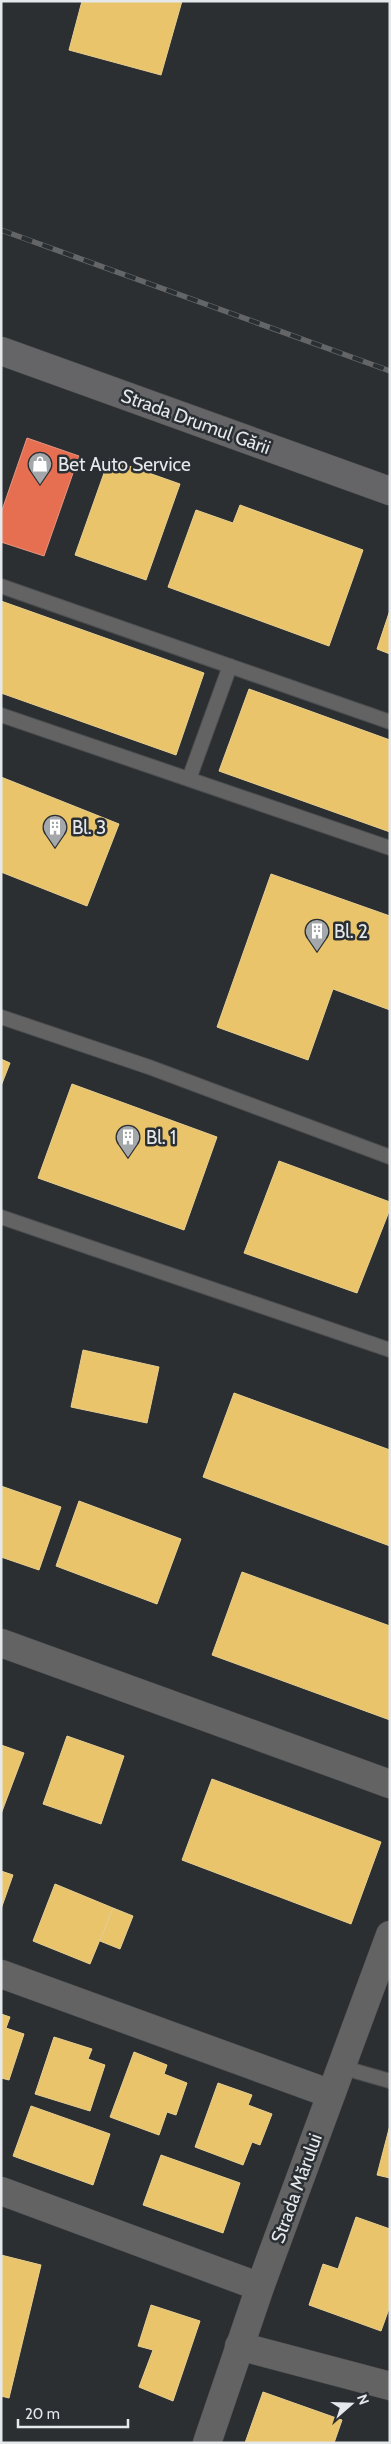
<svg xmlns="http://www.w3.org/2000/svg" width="391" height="2444" font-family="Cabin,sans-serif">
	<rect width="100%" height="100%" fill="#2c2f31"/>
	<g fill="#e9c46a" stroke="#e8cf91">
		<polygon points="82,1 182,1 161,75 69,50"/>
		<polygon points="109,459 180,484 146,580 75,555"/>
		<polygon points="240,505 363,550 329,646 168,587 196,510 233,523"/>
		<polygon points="1,601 204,673 176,755 1,693"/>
		<polygon points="390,610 390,654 377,649"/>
		<polygon points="249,689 390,740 390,832 219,771"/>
		<polygon points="1,777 119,824 87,906 1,872"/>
		<polygon points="271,874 390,916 390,1010 333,989 308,1060 217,1027"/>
		<polygon points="1,1059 10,1063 1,1086"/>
		<polygon points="72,1084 217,1137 184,1230 38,1178"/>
		<polygon points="279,1161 390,1202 390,1209 357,1293 244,1253"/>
		<polygon points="83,1350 159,1367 147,1423 71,1407"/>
		<polygon points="234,1393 390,1450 390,1546 203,1477"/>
		<polygon points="1,1486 61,1507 39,1570 1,1557"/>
		<polygon points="79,1501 181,1539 157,1604 56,1566"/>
		<polygon points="242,1572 390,1626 390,1720 212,1655"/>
		<polygon points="67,1736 124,1756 101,1824 43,1804"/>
		<polygon points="1,1745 24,1753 1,1814"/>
		<polygon points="212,1779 381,1842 351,1924 182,1860"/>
		<polygon points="1,1871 13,1875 1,1909"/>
		<polygon points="55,1884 113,1908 90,1964 33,1941"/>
		<polygon points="113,1908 133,1916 120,1949 100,1941"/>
		<polygon points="1,2014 10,2017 6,2028 24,2034 9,2080 1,2078"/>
		<polygon points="54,2037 92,2049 88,2059 105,2065 90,2111 35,2094"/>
		<polygon points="134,2052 167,2065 164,2074 187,2083 176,2115 167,2112 159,2135 110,2117"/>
		<polygon points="218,2083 252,2095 248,2105 272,2114 260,2145 252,2142 243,2165 195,2147"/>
		<polygon points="31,2106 110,2134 93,2185 13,2156"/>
		<polygon points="390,2125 390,2178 377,2175"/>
		<polygon points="161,2155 240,2183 223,2233 143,2205"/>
		<polygon points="356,2217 390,2229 390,2306 381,2331 309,2305 323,2264 338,2269"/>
		<polygon points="1,2255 41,2265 9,2398 1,2396"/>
		<polygon points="151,2305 200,2321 173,2401 139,2387 153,2350 138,2346"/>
		<polygon points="263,2392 342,2420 334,2443 245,2443"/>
	</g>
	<polygon fill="#e76f51" stroke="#e79480" points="27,438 79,456 44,556 1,542 1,513"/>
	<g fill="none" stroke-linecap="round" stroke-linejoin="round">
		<g stroke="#4b4d4e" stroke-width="16">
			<g id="lane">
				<polyline points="1,586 390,722"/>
				<polyline points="1,715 390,848"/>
				<polyline points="189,779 230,666"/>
				<polyline points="1,1017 149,1067 390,1157"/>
				<polyline points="1,1217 390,1350"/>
				<polyline points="341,2067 390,2081"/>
			</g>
		</g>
		<g stroke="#4b4d4e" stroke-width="29">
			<g id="street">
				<polyline points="1,1643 390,1784"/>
				<polyline points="1,1974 331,2094"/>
				<polyline points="1,2191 260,2287"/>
				<polyline points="239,2346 390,2386"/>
				<polyline points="207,2443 260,2287 390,1935"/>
			</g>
		</g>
		<g stroke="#4b4d4e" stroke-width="29">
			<polyline id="secondary" points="1,351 390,491"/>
		</g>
		<use href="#lane" stroke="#636364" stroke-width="14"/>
		<use href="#street" stroke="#636364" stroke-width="28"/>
		<use href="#secondary" stroke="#656567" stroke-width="28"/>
		<g stroke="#636567" stroke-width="5.5">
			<polyline id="rail" points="1,230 390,371"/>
		</g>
		<use href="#rail" stroke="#2a2f33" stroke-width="4" stroke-dasharray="11" stroke-linecap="butt"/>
	</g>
	<defs>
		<g id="shop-pin" transform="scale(1.25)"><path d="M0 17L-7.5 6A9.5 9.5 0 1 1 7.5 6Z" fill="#a5a8ab" stroke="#2a2f33"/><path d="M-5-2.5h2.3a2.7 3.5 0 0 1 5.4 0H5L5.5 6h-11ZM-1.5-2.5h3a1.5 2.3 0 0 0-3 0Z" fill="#fff"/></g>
		<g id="building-pin" transform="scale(1.25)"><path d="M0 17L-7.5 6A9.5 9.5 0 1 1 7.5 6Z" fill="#a5a8ab" stroke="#2a2f33"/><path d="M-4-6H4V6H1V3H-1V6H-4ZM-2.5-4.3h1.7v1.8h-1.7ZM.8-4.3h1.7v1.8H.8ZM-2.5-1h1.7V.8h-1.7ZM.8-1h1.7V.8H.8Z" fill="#fff"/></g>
	</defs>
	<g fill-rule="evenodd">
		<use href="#shop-pin" x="40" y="464"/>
		<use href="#building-pin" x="55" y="827"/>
		<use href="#building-pin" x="317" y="931"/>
		<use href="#building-pin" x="128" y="1137"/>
	</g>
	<g text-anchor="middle" stroke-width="5" stroke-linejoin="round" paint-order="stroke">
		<g font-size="19" fill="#e6e9ec" stroke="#2a2f33">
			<text transform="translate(196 421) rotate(20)" y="7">Strada Drumul Gării</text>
			<text transform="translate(296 2188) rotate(-70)" y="7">Strada Mărului</text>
		</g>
		<g font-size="19" fill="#e6e9ec" stroke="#2a2f33" text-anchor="start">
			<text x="58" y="471">Bet Auto Service</text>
			<text x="72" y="834">Bl. 3</text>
			<text x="334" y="938">Bl. 2</text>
			<text x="146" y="1144">Bl. 1</text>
		</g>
	</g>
	<rect width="391" height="2444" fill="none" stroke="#e6e9ec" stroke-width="5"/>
	<g transform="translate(351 2404) rotate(70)" stroke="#2a2f33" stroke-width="4" paint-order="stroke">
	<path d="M0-4L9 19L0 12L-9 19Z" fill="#e6e9ec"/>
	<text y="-8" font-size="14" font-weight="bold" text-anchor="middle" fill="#e6e9ec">N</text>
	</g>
	<path d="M18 2419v8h110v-8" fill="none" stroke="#e6e9ec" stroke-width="2.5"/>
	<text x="25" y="2419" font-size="15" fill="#e6e9ec" stroke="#2a2f33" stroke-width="4" paint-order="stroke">20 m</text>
</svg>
